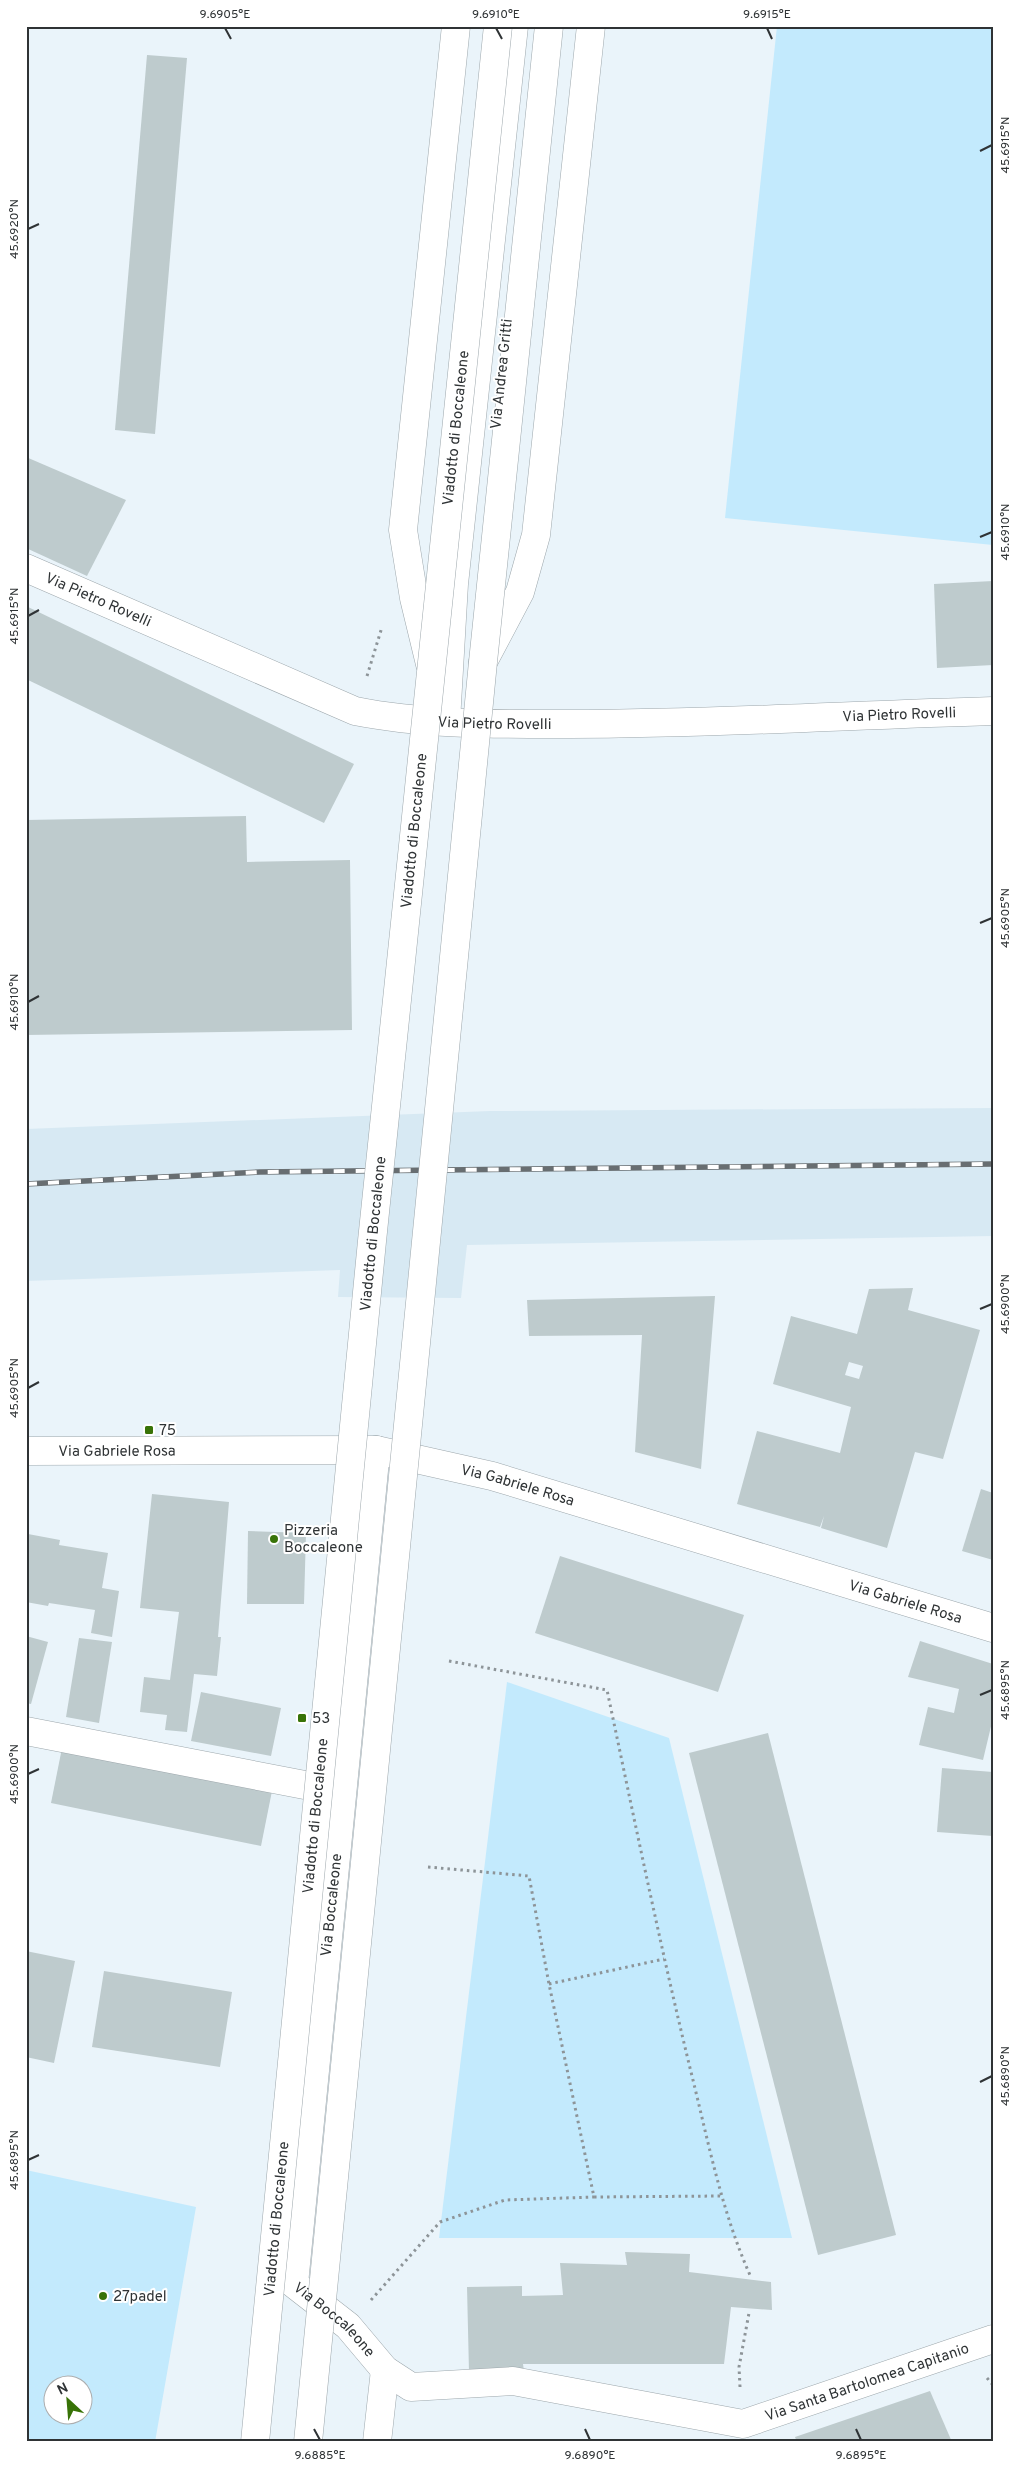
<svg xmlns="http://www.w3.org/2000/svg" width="1019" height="2468" font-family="Overpass,sans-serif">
	<rect width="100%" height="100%" fill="#eaf4fa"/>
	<polygon fill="#d7e9f3" points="993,1108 993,1236 467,1245 461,1298 338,1297 340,1270 26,1281 26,1129 490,1111"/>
	<g fill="#c3eafd" fill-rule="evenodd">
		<polygon points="777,26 993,26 993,545 725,518"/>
		<polygon points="507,1682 669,1738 792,2238 439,2238"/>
		<path d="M26,2170L196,2207L155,2442H26ZM52,2386H82V2416H52Z"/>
	</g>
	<g fill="#becbcd" fill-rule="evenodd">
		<polygon points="147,55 187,58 155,434 115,430"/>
		<polygon points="26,457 126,500 87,576 26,548"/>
		<polygon points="993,581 993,665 937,668 934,584"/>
		<polygon points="26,606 354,764 324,823 26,679"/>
		<polygon points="246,816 247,862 350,860 352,1030 26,1035 26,820"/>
		<path d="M913,1288L908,1310L980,1330L943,1459L915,1452L887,1548L821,1528L824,1516L820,1527L737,1504L757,1431L840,1453L851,1407L773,1384L791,1316L857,1334L869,1289ZM849,1362L863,1366L859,1379L845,1375Z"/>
		<polygon points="715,1296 701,1469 635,1452 642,1335 529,1336 527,1300"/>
		<polygon points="981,1489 993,1493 993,1560 962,1551"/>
		<polygon points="152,1494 229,1502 218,1637 221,1637 217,1676 194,1674 187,1732 165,1730 167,1715 140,1712 144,1677 170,1680 179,1612 140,1608"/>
		<polygon points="248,1531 306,1533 304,1604 247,1604"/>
		<polygon points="28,1534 60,1540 59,1545 108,1553 102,1588 119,1591 112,1637 91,1633 95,1610 49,1603 48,1606 26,1602"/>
		<polygon points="560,1556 744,1615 718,1692 535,1633"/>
		<polygon points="26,1636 48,1642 31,1704 26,1703"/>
		<polygon points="79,1638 112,1642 99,1723 66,1717"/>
		<polygon points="920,1641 993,1664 993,1718 983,1760 919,1745 928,1707 954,1713 959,1689 908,1677"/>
		<polygon points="201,1692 281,1708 271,1756 191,1741"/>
		<polygon points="768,1733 896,2235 818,2255 689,1753"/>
		<polygon points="63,1743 273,1786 261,1846 51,1803"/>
		<polygon points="942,1768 993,1772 993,1836 937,1832"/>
		<polygon points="26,1951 75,1961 54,2063 26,2057"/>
		<polygon points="104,1971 232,1992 220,2067 92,2047"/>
		<polygon points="625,2252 690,2254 689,2272 771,2282 772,2310 731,2307 724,2364 523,2364 524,2371 469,2372 467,2287 522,2286 522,2296 563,2295 560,2263 627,2265"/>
		<polygon points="930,2391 952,2442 797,2442 795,2437"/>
	</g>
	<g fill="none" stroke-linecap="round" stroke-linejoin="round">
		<g stroke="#9da7ac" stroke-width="29">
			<g id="minor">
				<path id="s1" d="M26,568L355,711C425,725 499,724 570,724C711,724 852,715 993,711"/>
				<polyline points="446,721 454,584 514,26"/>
				<path id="s2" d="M376,1450L294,2284L348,2326L385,2370L411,2387L513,2381L743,2424L993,2339"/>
				<path id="s3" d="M26,1451L376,1450L492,1476L993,1628"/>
				<polyline points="26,1731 341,1792"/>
				<polyline points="377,2442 385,2370"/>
			</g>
		</g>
		<g stroke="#9da7ac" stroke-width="29">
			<g id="highway">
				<polyline points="483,662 520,592 536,535 591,26"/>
				<polyline points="430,664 414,598 403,530 456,26"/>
			</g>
		</g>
		<g stroke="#8d9498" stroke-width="3" stroke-dasharray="2.5 4" stroke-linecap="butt">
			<polyline points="367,676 382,627"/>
			<path d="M449,1661L607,1690C634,1818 660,1945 691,2072C708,2140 721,2210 750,2275"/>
			<polyline points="428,1867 529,1876 549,1984 594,2197 721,2196"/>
			<polyline points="549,1984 664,1959"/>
			<polyline points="371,2300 440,2222 505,2200 594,2197"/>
			<polyline points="987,2378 993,2385"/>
			<polyline points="740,2387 739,2367 749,2313"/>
		</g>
		<use href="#minor" stroke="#fff" stroke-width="28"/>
		<use href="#highway" stroke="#fff" stroke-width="28"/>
		<g stroke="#686e71" stroke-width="5.5">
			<polyline id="rail" points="26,1184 260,1172 993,1164"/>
		</g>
		<use href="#rail" stroke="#fff" stroke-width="4" stroke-dasharray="11" stroke-linecap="butt"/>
		<g stroke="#9da7ac" stroke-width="29" stroke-linecap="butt">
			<g id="highway-bridge">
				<path id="s4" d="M255,2442C331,1636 412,831 498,26"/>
				<polyline points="308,2442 483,662 549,26"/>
			</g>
		</g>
		<use href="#highway-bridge" stroke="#fff" stroke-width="28"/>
	</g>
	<path fill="none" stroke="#2f3335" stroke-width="2" d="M225,28L231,39M496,28L502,39M767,28L772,39M980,151L992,145M28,229L39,224M980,537L992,532M28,616L39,610M980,923L992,918M28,1002L39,996M980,1309L992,1304M28,1388L39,1382M980,1695L992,1690M28,1774L39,1769M980,2082L992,2076M28,2160L39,2155M314,2429L320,2440M585,2429L590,2440M856,2429L861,2440"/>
	<g fill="#387307" stroke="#fff" stroke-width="2">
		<rect x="144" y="1425" width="10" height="10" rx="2.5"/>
		<circle cx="274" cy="1539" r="5"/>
		<rect x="297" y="1713" width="10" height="10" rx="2.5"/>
		<circle cx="103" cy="2296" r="5"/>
	</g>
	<g text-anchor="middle" stroke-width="4" stroke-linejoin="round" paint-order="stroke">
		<g font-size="15" fill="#2f3335" stroke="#fff">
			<text transform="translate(501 374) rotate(-84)" y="5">Via Andrea Gritti</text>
			<text dy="5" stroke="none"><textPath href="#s4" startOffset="2024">Viadotto di Boccaleone</textPath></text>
			<text dy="5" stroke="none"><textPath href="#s1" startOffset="79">Via Pietro Rovelli</textPath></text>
			<text dy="5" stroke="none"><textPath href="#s1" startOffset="904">Via Pietro Rovelli</textPath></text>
			<text dy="5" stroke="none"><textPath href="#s1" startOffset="499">Via Pietro Rovelli</textPath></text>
			<text dy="5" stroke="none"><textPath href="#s4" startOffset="1619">Viadotto di Boccaleone</textPath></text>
			<text dy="5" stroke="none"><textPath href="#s4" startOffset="1214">Viadotto di Boccaleone</textPath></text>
			<text dy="5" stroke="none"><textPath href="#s3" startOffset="91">Via Gabriele Rosa</textPath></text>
			<text dy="5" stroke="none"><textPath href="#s3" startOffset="496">Via Gabriele Rosa</textPath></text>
			<text dy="5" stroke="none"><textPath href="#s3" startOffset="901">Via Gabriele Rosa</textPath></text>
			<text dy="5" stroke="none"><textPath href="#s4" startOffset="629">Viadotto di Boccaleone</textPath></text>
			<text transform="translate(331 1905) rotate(-84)" y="5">Via Boccaleone</text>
			<text dy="5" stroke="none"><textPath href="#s4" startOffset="224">Viadotto di Boccaleone</textPath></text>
			<text dy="5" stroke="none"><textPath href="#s2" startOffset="892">Via Boccaleone</textPath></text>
			<text dy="5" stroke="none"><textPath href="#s2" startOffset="1462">Via Santa Bartolomea Capitanio</textPath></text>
		</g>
		<g font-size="15" fill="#2f3335" stroke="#fff" text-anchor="start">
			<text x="159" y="1435">75</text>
			<text x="284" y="1535">Pizzeria<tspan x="284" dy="17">Boccaleone</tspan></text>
			<text x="312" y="1723">53</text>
			<text x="113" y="2301">27padel</text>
		</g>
	</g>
	<rect width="1019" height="2468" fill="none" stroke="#ffffff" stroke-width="55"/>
	<g transform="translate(68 2400) rotate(334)"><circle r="24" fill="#ffffff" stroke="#acadae"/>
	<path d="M0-4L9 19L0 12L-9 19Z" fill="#387307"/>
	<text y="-8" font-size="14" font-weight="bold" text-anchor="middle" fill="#2f3335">N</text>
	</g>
	<rect x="28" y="28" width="964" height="2412" fill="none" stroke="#2f3335" stroke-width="2"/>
	<g font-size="12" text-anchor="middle" fill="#2f3335">
		<text x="225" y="18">9.6905°E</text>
		<text x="496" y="18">9.6910°E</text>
		<text x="767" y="18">9.6915°E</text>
		<text transform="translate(1005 145) rotate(-90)" y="4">45.6915°N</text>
		<text transform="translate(14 229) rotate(-90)" y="4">45.6920°N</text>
		<text transform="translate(1005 532) rotate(-90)" y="4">45.6910°N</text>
		<text transform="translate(14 616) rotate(-90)" y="4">45.6915°N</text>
		<text transform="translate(1005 918) rotate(-90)" y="4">45.6905°N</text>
		<text transform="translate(14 1002) rotate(-90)" y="4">45.6910°N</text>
		<text transform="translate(1005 1304) rotate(-90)" y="4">45.6900°N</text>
		<text transform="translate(14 1388) rotate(-90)" y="4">45.6905°N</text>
		<text transform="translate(1005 1690) rotate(-90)" y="4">45.6895°N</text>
		<text transform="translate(14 1774) rotate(-90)" y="4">45.6900°N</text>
		<text transform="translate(1005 2076) rotate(-90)" y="4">45.6890°N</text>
		<text transform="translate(14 2160) rotate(-90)" y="4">45.6895°N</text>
		<text x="320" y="2459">9.6885°E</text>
		<text x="590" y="2459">9.6890°E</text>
		<text x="861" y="2459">9.6895°E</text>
	</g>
</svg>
